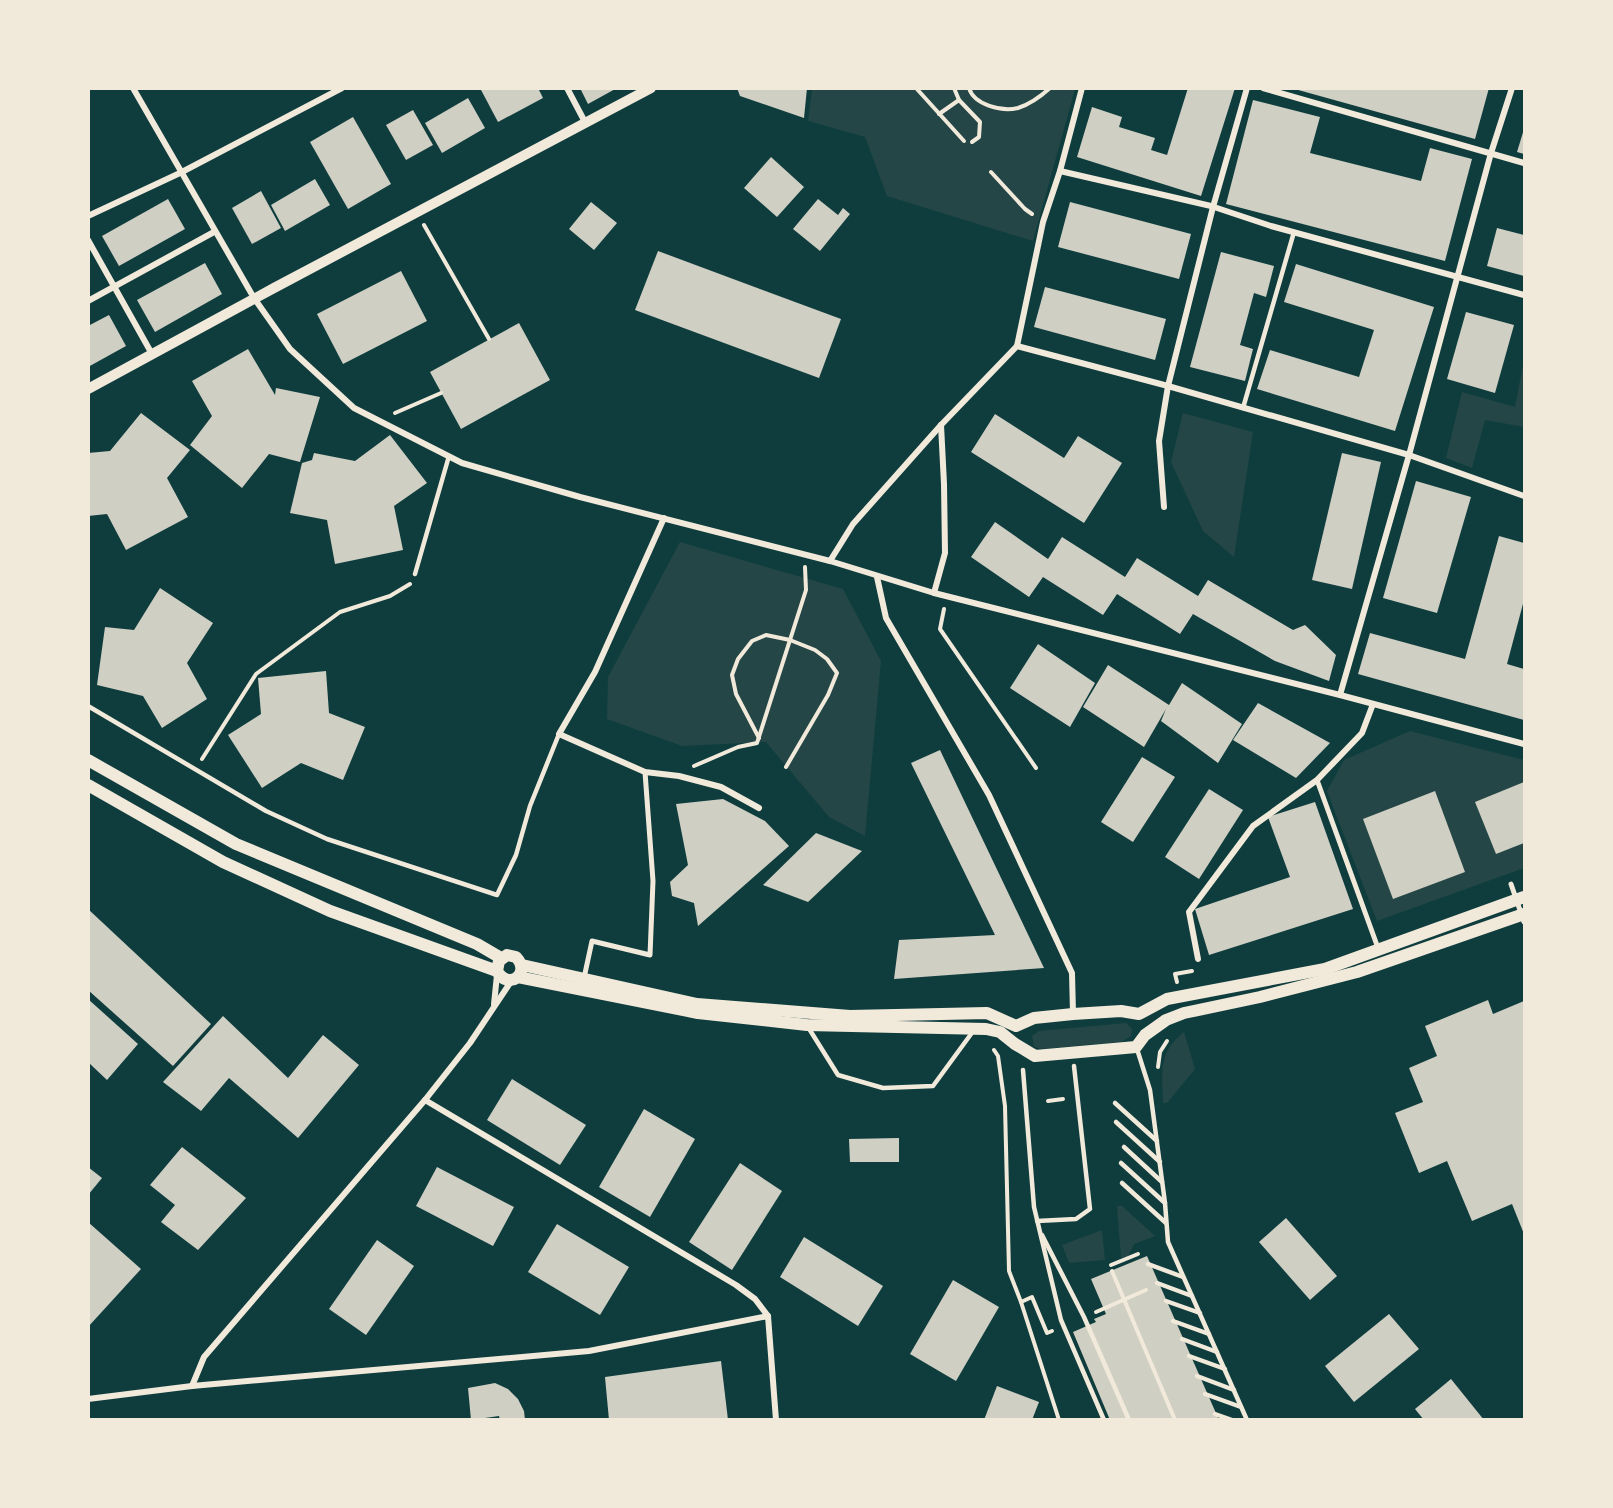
<svg xmlns="http://www.w3.org/2000/svg" width="1613" height="1508" font-family="Spectral,serif">
	<rect width="100%" height="100%" fill="#0f3d3e"/>
	<g fill="#244646">
		<polygon points="812,89 1075,89 1033,241 887,196 865,137 808,121"/>
		<polygon points="1524,360 1524,427 1485,420 1472,468 1446,458 1462,392 1515,407"/>
		<polygon points="1183,413 1253,432 1234,557 1203,531 1171,462"/>
		<polygon points="680,542 843,589 881,661 865,836 829,817 766,742 682,746 607,719 608,677"/>
		<polygon points="1410,731 1524,760 1524,868 1377,921 1327,791 1344,760"/>
		<polygon points="1126,1023 1132,1029 1131,1036 1121,1042 1040,1049 1034,1046 1032,1036 1039,1031"/>
		<path d="M1184,1032L1195,1069L1167,1103H1163C1162,1073 1158,1052 1184,1032Z"/>
		<polygon points="1117,1206 1122,1206 1155,1236 1134,1244 1128,1257 1121,1258"/>
		<polygon points="1102,1230 1105,1260 1069,1263 1062,1245"/>
	</g>
	<g fill="#cfcfc3">
		<polygon points="480,88 538,88 543,98 498,122"/>
		<polygon points="580,88 617,88 588,104"/>
		<polygon points="737,88 807,88 804,118 740,96"/>
		<polygon points="1188,88 1235,88 1201,196 1077,157 1092,107 1122,117 1119,127 1155,138 1151,150 1167,155"/>
		<polygon points="1291,88 1489,88 1475,139"/>
		<polygon points="468,98 485,128 442,153 425,123"/>
		<polygon points="1253,100 1320,117 1310,153 1421,181 1430,148 1472,159 1445,261 1226,204"/>
		<polygon points="413,110 433,145 406,160 386,125"/>
		<polygon points="353,117 391,184 348,209 310,142"/>
		<polygon points="1524,129 1524,154 1517,152"/>
		<polygon points="771,157 804,187 777,217 744,188"/>
		<polygon points="315,179 330,205 285,231 271,205"/>
		<polygon points="261,191 281,228 252,244 232,208"/>
		<polygon points="168,199 185,229 119,266 102,236"/>
		<polygon points="818,199 838,215 843,208 850,214 820,251 793,229"/>
		<polygon points="591,202 617,223 594,250 569,229"/>
		<polygon points="1070,202 1191,234 1179,279 1058,247"/>
		<polygon points="1497,228 1524,235 1524,276 1487,266"/>
		<polygon points="658,251 841,319 819,378 635,310"/>
		<polygon points="1221,252 1274,266 1266,297 1254,293 1240,345 1253,349 1245,381 1190,367"/>
		<polygon points="205,263 222,294 155,332 137,300"/>
		<polygon points="1296,264 1434,307 1395,431 1257,389 1270,350 1359,377 1374,330 1284,302"/>
		<polygon points="401,271 427,321 343,364 317,314"/>
		<polygon points="1045,287 1166,319 1155,360 1034,327"/>
		<polygon points="1466,312 1514,325 1495,393 1447,379"/>
		<polygon points="109,315 126,346 88,367 88,326"/>
		<polygon points="519,323 550,380 461,429 430,372"/>
		<polygon points="248,349 275,395 276,388 320,397 300,462 269,454 242,488 190,445 212,416 192,381"/>
		<polygon points="141,413 190,450 167,478 188,517 126,550 107,514 88,516 88,453 110,451"/>
		<polygon points="995,414 1064,458 1078,436 1122,463 1084,523 971,452"/>
		<polygon points="390,435 427,483 394,506 403,550 335,564 327,520 290,513 302,463 312,460 314,453 355,461"/>
		<polygon points="1342,453 1381,462 1352,589 1312,580"/>
		<polygon points="1416,481 1471,497 1437,613 1383,598"/>
		<polygon points="995,522 1048,559 1062,537 1125,577 1137,558 1198,596 1208,580 1293,630 1305,625 1336,655 1329,681 1275,661 1193,614 1180,634 1117,594 1103,615 1043,577 1029,597 971,557"/>
		<polygon points="1499,536 1524,543 1524,600 1507,664 1524,669 1524,720 1358,674 1370,633 1465,659"/>
		<polygon points="160,588 213,623 187,663 207,699 162,728 143,696 97,685 105,627 134,630"/>
		<polygon points="1038,644 1095,683 1070,727 1010,688"/>
		<polygon points="1108,665 1169,705 1182,683 1242,724 1218,763 1161,721 1166,709 1144,747 1083,707"/>
		<polygon points="326,671 329,713 365,727 343,780 301,763 262,788 228,735 261,714 258,678"/>
		<polygon points="1258,703 1330,743 1296,778 1233,740"/>
		<polygon points="940,750 1044,968 894,979 899,940 995,935 911,763"/>
		<polygon points="1142,757 1175,777 1133,842 1101,822"/>
		<polygon points="1524,782 1524,843 1496,854 1475,802"/>
		<polygon points="1209,789 1243,810 1199,879 1165,857"/>
		<polygon points="1435,791 1465,872 1393,899 1363,819"/>
		<polygon points="723,799 765,821 789,846 698,926 694,903 672,896 670,882 688,865 676,804"/>
		<polygon points="1315,802 1353,909 1209,955 1195,909 1290,877 1268,817"/>
		<polygon points="816,833 862,851 808,902 763,885"/>
		<polygon points="88,909 211,1024 173,1066 88,990"/>
		<polygon points="88,999 138,1044 107,1080 88,1062"/>
		<polygon points="1488,1000 1493,1014 1524,1001 1524,1234 1512,1204 1472,1221 1447,1161 1419,1173 1395,1113 1423,1102 1409,1068 1437,1056 1425,1026"/>
		<polygon points="223,1016 288,1078 323,1035 359,1065 298,1138 229,1078 201,1111 163,1082"/>
		<polygon points="512,1079 586,1125 560,1165 487,1120"/>
		<polygon points="644,1109 695,1139 650,1217 599,1187"/>
		<polygon points="899,1138 899,1162 850,1162 849,1139"/>
		<polygon points="182,1147 246,1198 198,1250 161,1222 175,1205 150,1185"/>
		<polygon points="740,1163 782,1191 732,1270 689,1242"/>
		<polygon points="88,1167 102,1178 88,1195"/>
		<polygon points="437,1167 514,1207 493,1246 416,1206"/>
		<polygon points="1286,1218 1337,1276 1310,1300 1259,1242"/>
		<polygon points="88,1222 141,1269 88,1327"/>
		<polygon points="557,1224 629,1267 600,1315 528,1272"/>
		<polygon points="804,1237 883,1286 858,1326 780,1277"/>
		<polygon points="377,1240 414,1266 366,1335 329,1309"/>
		<polygon points="1147,1256 1219,1420 1110,1420 1073,1332 1096,1322 1094,1319 1106,1314 1091,1279"/>
		<polygon points="953,1280 999,1307 956,1381 910,1354"/>
		<polygon points="1389,1314 1419,1349 1354,1402 1325,1366"/>
		<polygon points="721,1361 728,1420 609,1420 605,1377"/>
		<polygon points="1451,1379 1484,1420 1424,1420 1415,1409"/>
		<polygon points="495,1383 508,1389 518,1399 524,1411 525,1420 500,1420 499,1416 471,1420 468,1388"/>
		<polygon points="997,1386 1039,1402 1032,1420 984,1420"/>
	</g>
	<g fill="none" stroke-linecap="round" stroke-linejoin="round">
		<g stroke="#f1e9da" stroke-width="4">
			<polyline points="916,88 964,141"/>
			<polyline points="954,88 959,100 980,122 979,137 972,142"/>
			<path d="M969,88C974,105 1002,112 1018,108C1031,104 1040,97 1050,88"/>
			<polyline points="939,114 959,100"/>
			<polyline points="991,172 1025,209 1032,214"/>
			<polyline points="424,225 489,339"/>
			<polyline points="395,413 441,393"/>
			<polyline points="944,609 940,629 1036,768"/>
			<polyline points="759,738 736,694 732,675 738,659 752,641 766,635 790,640 815,650 827,659 837,673 828,695 786,767"/>
			<polyline points="202,759 256,674 340,612 390,596 410,584"/>
			<polyline points="694,766 738,747 757,743 806,590 805,567"/>
			<polyline points="1177,982 1175,974 1192,971"/>
			<polyline points="994,1050 998,1056 1005,1106 1009,1271 1021,1302 1059,1420"/>
			<polyline points="1158,1067 1160,1052 1167,1041"/>
			<polyline points="1048,1101 1063,1099"/>
			<polyline points="1111,1265 1138,1254"/>
			<polyline points="1112,1271 1175,1420"/>
			<polyline points="1021,1302 1032,1297 1047,1333 1052,1331"/>
			<polyline points="1096,1312 1146,1290"/>
		</g>
		<g stroke="#f1e9da" stroke-width="4.5">
			<polyline points="1243,408 1294,232"/>
			<polyline points="415,574 449,456"/>
			<polyline points="88,706 266,811 327,839 497,895 516,855 530,806 559,734"/>
			<polyline points="808,1027 838,1075 883,1088 933,1086 974,1030"/>
			<polyline points="1137,1049 1150,1090 1165,1203 1168,1242 1247,1420"/>
			<polyline points="1023,1070 1034,1207 1061,1320 1104,1420"/>
			<polyline points="1115,1103 1157,1141"/>
			<polyline points="1116,1122 1160,1162"/>
			<polyline points="1124,1147 1162,1182"/>
			<polyline points="1121,1163 1165,1203"/>
			<polyline points="1122,1183 1166,1223"/>
			<polyline points="1037,1221 1076,1219 1090,1209 1074,1066"/>
			<polyline points="1042,1235 1084,1317 1129,1420"/>
			<polyline points="1148,1264 1183,1277"/>
			<polyline points="1157,1283 1192,1296"/>
			<polyline points="1166,1301 1200,1313"/>
			<polyline points="1173,1321 1209,1334"/>
			<polyline points="1182,1339 1217,1352"/>
			<polyline points="1189,1356 1225,1369"/>
			<polyline points="1197,1376 1234,1390"/>
			<polyline points="1205,1394 1241,1407"/>
			<polyline points="1215,1414 1232,1420"/>
		</g>
		<g stroke="#f1e9da" stroke-width="5">
			<polyline points="1317,780 1378,948"/>
			<polyline points="1511,884 1524,922"/>
			<polyline points="584,978 592,941 650,955 653,881 645,772"/>
		</g>
		<g stroke="#f1e9da" stroke-width="6">
			<polyline points="133,88 254,298 290,349 354,408 462,463 580,497 830,561 934,593 1340,695 1524,744"/>
			<polyline points="567,88 586,124"/>
			<polyline points="1263,88 1524,163"/>
			<polyline points="1060,171 1211,206 1271,226 1524,295"/>
			<polyline points="88,216 180,173 342,88"/>
			<polyline points="88,240 152,354"/>
			<polyline points="88,301 214,232"/>
			<polyline points="1017,346 1168,386 1409,455 1524,496"/>
			<polyline points="1017,346 1043,222 1060,171 1082,88"/>
			<polyline points="1164,507 1159,441 1168,386 1213,207 1247,88"/>
			<polyline points="664,518 595,672 559,734 645,772 679,776 721,787 759,808"/>
			<polyline points="830,561 853,524 941,425 1017,346"/>
			<polyline points="877,577 886,618 989,795 1072,973 1073,1013"/>
			<polyline points="934,593 945,553 944,484 941,425"/>
			<polyline points="1340,695 1409,455 1491,153 1512,88"/>
			<polyline points="1198,959 1189,912 1253,826 1317,780 1362,733 1373,704"/>
			<polyline points="494,1004 497,975"/>
			<polyline points="425,1100 736,1285 755,1299 768,1316"/>
			<polyline points="192,1386 204,1357 425,1100 470,1043 512,980"/>
			<polyline points="88,1399 192,1386 589,1351 768,1316 776,1420"/>
		</g>
		<polyline stroke="#f1e9da" stroke-width="10" points="88,389 274,288 651,88"/>
		<g stroke="#f1e9da" stroke-width="12">
			<polyline points="88,760 236,844 477,944 501,958"/>
			<path d="M88,785L223,862L330,911L497,971C508,991 532,974 516,957L507,955L499,961L497,971"/>
			<polyline points="522,965 697,1004 850,1016 987,1013 1016,1026 1034,1018 1073,1014 1121,1011 1139,1014 1167,999 1325,969 1524,897"/>
			<polyline points="518,977 698,1013 807,1025 986,1029 1000,1032 1015,1044 1035,1056 1136,1047 1145,1035 1166,1020 1184,1013 1260,997 1357,972 1524,914"/>
		</g>
	</g>
	<rect width="1613" height="1508" fill="none" stroke="#f1e9da" stroke-width="180"/>
</svg>
